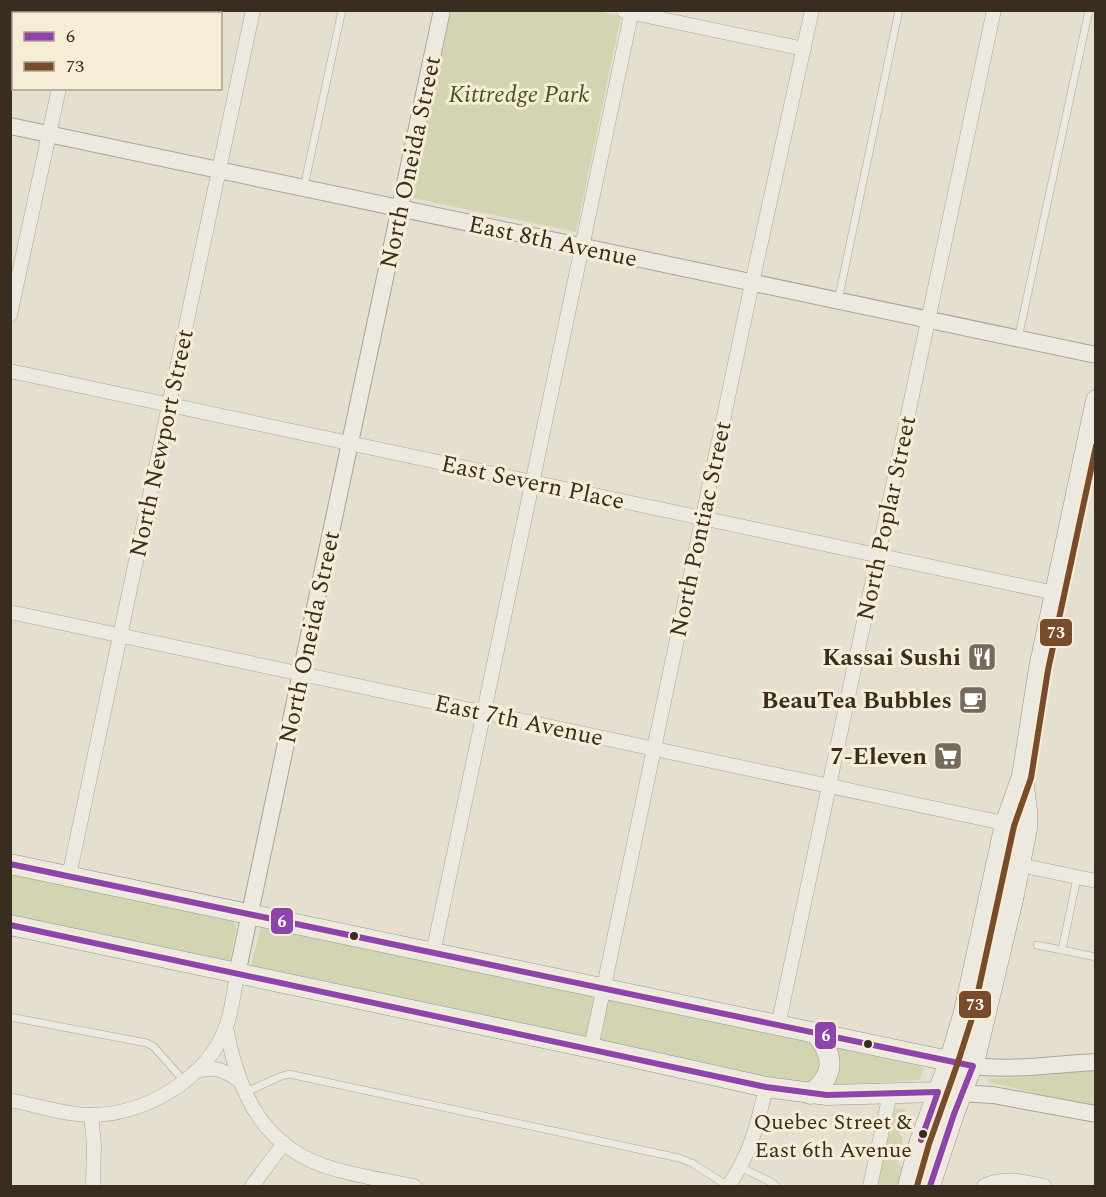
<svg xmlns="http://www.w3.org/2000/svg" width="1106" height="1197" font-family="Spectral,serif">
	<rect width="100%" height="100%" fill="#e4dfcf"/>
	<g fill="#d2d4b2">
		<polygon points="592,10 621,16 576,232 413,198 451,11"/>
		<polygon points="11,873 233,920 236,929 230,959 227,963 11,919"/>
		<polygon points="261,926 573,990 805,1041 816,1045 824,1060 810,1087 252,969 251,966"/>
		<polygon points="834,1047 916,1065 924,1068 919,1080 830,1085"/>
		<polygon points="1095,1068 1095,1107 988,1082 989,1079 1058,1074"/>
		<polygon points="904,1108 906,1110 899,1135 902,1136 902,1146 898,1165 902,1166 898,1186 876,1186 893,1109"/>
	</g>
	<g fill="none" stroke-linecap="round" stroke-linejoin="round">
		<g stroke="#aaa497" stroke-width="8">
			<g id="service">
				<polyline points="304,187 342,10"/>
				<polyline points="838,301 899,10"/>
				<polyline points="1018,339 1089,10"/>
				<polyline points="1037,945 1096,957"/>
				<polyline points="1062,950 1077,878"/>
				<polyline points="10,1017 147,1043 154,1047 184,1081"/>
				<polyline points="244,1093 279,1077 289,1074 679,1158 692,1163 728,1186"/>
				<polyline points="740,1167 771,1182 776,1186"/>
			</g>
		</g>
		<g stroke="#aaa497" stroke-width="15">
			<g id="minor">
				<polyline points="624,11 804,49"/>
				<polyline points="75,14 75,10"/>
				<polyline points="10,315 59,88"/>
				<polyline points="10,371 1055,593"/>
				<polyline points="1080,477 1096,480"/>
				<polyline points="10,612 1027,828"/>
				<polyline points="1020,865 1096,881"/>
				<polyline points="69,876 253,10"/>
				<polyline points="433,953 632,10"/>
				<polyline points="778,1026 994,10"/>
				<path d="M226,1027C239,1096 264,1151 338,1170C363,1177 389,1181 414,1186"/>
				<polyline points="591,1048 752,283 812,10"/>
				<path d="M195,1072C212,1065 225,1070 240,1081"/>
				<path d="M10,1100C36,1105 65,1115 91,1115C144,1115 207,1079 226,1027C232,1011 234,991 237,974"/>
				<polyline points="91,1115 94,1145 93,1186"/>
				<polyline points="252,1186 284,1143"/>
				<path d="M728,1186C750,1156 758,1123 766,1087"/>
				<polyline points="870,1186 890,1094"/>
				<path d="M984,1186C1004,1176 1023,1182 1044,1186"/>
			</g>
		</g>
		<g stroke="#aaa497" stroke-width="18">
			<g id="tertiary">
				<polyline points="10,126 1096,355"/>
				<polyline points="237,974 442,10"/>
				<path d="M973,1066C1014,1071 1054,1064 1096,1062"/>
				<polyline points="938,1092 993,1095 1096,1114"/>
			</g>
		</g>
		<g stroke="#999388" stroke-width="21">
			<g id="secondary">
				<polyline points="10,864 973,1066"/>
				<polyline points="10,925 591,1048 766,1087 827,1095 938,1092"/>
				<path d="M810,1094C835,1076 835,1056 816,1034"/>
				<polyline points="908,1186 920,1141 949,1062 964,1012 1005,824 1022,776 1039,668 1096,400"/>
				<polyline points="930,1186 954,1114 976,1055 1014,895 1027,828 1027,811 1023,779"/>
			</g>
		</g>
		<use href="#service" stroke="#ece9e0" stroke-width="7"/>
		<use href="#minor" stroke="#ece9e0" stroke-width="14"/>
		<use href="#tertiary" stroke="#ece9e0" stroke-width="16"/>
		<use href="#secondary" stroke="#ece9e0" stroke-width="20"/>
		<g stroke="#f5edd5" stroke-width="10">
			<g id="bus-1">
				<polyline points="10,864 973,1066 954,1114 930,1186"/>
				<polyline points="10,925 766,1087 827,1095 938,1092 921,1140"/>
			</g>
		</g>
		<g stroke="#f5edd5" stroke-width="10">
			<polyline id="bus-2" points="917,1186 929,1144 957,1065 973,1015 1014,826 1031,778 1048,670 1096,446"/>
		</g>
		<use href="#bus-1" stroke="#8e44ad" stroke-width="6"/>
		<use href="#bus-2" stroke="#7a4b2a" stroke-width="6"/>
	</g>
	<defs>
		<g id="restaurant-square" transform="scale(1.5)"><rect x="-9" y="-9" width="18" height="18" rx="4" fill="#756b5d" stroke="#f5edd5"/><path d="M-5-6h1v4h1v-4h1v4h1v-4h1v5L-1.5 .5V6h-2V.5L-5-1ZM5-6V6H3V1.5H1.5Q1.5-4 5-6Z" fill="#fff"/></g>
		<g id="cafe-square" transform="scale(1.5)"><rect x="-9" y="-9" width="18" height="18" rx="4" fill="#756b5d" stroke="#f5edd5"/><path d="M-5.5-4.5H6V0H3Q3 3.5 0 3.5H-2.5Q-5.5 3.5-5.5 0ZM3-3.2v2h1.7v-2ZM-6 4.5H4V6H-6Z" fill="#fff"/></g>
		<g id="supermarket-square" transform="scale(1.5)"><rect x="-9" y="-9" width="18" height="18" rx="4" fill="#756b5d" stroke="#f5edd5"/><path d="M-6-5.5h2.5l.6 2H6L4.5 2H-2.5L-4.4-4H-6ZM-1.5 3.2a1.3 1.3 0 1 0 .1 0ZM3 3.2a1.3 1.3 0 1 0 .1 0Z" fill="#fff"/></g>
	</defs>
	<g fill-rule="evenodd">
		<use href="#restaurant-square" x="982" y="657"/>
		<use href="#cafe-square" x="973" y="700"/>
		<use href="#supermarket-square" x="948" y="756"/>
	</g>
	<g fill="#392d1f" stroke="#f5edd5" stroke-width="2">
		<circle cx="354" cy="936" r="5"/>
		<circle cx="868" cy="1044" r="5"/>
		<circle cx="923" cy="1134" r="5"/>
	</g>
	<g text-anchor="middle" stroke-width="6" stroke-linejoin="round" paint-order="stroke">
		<g font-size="22" fill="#392d1f" stroke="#f5edd5" text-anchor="end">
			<text x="912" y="1129">Quebec Street &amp;<tspan x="912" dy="28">East 6th Avenue</tspan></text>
		</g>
		<g font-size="24" font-style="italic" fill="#465427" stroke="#f5edd5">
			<text x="519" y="102">Kittredge Park</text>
		</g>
		<g font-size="24" fill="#392d1f" stroke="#f5edd5">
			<text transform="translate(410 162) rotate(-78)" y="8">North Oneida Street</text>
			<text transform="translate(553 241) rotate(12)" y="8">East 8th Avenue</text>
			<text transform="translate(161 443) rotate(-78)" y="8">North Newport Street</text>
			<text transform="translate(533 482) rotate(12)" y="8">East Severn Place</text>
			<text transform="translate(886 518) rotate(-78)" y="8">North Poplar Street</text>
			<text transform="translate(700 529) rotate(-78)" y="8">North Pontiac Street</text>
			<text transform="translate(309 637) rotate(-78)" y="8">North Oneida Street</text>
			<text transform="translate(519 720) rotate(12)" y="8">East 7th Avenue</text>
		</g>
		<g font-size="24" font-weight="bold" fill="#392d1f" stroke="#f5edd5" text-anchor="end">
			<text x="961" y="665">Kassai Sushi</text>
			<text x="952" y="708">BeauTea Bubbles</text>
			<text x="927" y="764">7-Eleven</text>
		</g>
	</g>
	<g stroke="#f5edd5" stroke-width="2">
		<rect x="1039" y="618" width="34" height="29" rx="6" fill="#7a4b2a"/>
		<rect x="270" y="907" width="24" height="28" rx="6" fill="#8e44ad"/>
		<rect x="958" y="990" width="34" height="29" rx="6" fill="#7a4b2a"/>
		<rect x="814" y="1021" width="23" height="29" rx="6" fill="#8e44ad"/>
	</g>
	<g font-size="16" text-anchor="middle" font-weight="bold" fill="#fff">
		<text x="1056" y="638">73</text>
		<text x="282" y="927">6</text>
		<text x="975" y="1010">73</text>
		<text x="826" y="1041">6</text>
	</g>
	<rect width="1106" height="1197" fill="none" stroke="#392d1f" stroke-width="24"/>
	<rect x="12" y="12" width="210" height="78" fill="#f5edd5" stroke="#aaa08c" stroke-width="1.5"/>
	<rect x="24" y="32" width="30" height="9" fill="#8e44ad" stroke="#aaa08c" stroke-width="1.5"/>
	<text x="66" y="42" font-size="18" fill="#392d1f">6</text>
	<rect x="24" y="62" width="30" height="9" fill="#7a4b2a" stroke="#aaa08c" stroke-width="1.5"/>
	<text x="66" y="72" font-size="18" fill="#392d1f">73</text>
</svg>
